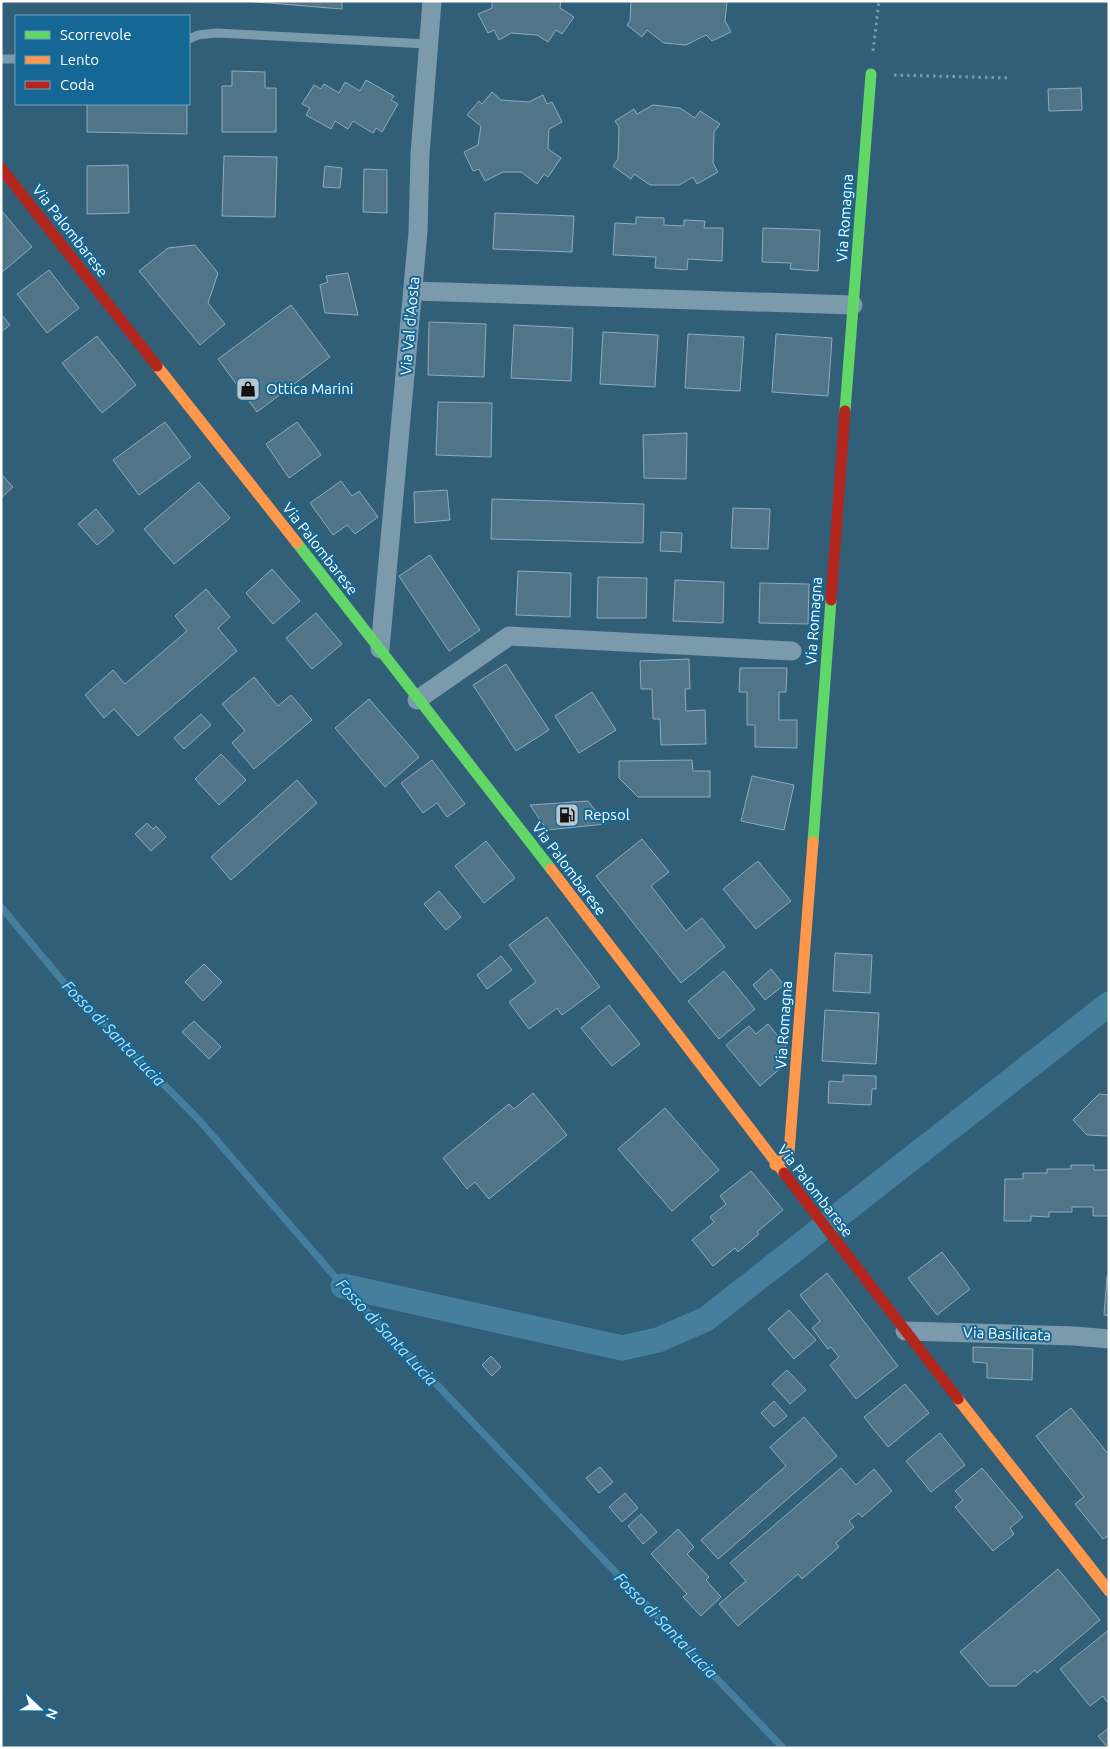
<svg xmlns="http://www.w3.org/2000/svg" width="1110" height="1749" font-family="Ubuntu,sans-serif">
	<rect width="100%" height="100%" fill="#325f78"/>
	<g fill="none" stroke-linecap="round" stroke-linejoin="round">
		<polyline stroke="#467f9e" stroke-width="7" points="1,907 71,991 199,1120 343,1286 783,1748"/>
		<polyline stroke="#467f9e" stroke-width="25" points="343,1286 622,1348 658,1340 706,1319 1109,1004"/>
	</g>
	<g fill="#517588" stroke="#90aab8">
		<polygon points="245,1 342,1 342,9"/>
		<polygon points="492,1 561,1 560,8 574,17 562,34 556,30 548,42 537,35 511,33 499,40 494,30 488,33 478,14 492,8"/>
		<polygon points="631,1 727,1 725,21 731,32 712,41 706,35 686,45 664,43 647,30 642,37 627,25 630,21"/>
		<polygon points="232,71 265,72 265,88 276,88 276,132 222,132 222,86 232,86"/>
		<polygon points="366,80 394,96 391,100 398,104 382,132 376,128 373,133 353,121 348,129 335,121 331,129 306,115 310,108 302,104 314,85 321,89 324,84 339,93 345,82 360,91"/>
		<polygon points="1081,88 1082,110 1049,111 1048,89"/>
		<polygon points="492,92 501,100 529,102 543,95 547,104 552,102 562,122 549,129 548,149 561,158 548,177 544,174 537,184 521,172 503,172 485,181 479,169 473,171 464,152 478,145 481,126 467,115 479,101 482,104"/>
		<polygon points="87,104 187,104 187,134 87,132"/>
		<polygon points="653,105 680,108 695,118 700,111 720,124 714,132 713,163 718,172 697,184 693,177 679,185 650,185 634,174 631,179 613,166 618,159 619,127 615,121 634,109 637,114"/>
		<polygon points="224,156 277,157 275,217 222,216"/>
		<polygon points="128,165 129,213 87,214 87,166"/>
		<polygon points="325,166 342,168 340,188 323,187"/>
		<polygon points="364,169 387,170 387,213 363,212"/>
		<polygon points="1,210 32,247 1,273"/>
		<polygon points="495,213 574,216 572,252 493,249"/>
		<polygon points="636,217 664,218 664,225 684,226 684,220 705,221 704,228 723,228 722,261 688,259 687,270 655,268 656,257 613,255 615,223 636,224"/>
		<polygon points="763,228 820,230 818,271 790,269 791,263 762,262"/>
		<polygon points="195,245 218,273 208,303 225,324 200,345 139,271 168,248"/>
		<polygon points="49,270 79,308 47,333 17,294"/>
		<polygon points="348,273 358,315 325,313 320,285 328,282 326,276"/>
		<polygon points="291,305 330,357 257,412 218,359"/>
		<polygon points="1,314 10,325 1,332"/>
		<polygon points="429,322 486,324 484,377 428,375"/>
		<polygon points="514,325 573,328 571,381 511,378"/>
		<polygon points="603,332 658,335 655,387 600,384"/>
		<polygon points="688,334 744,337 740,391 685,388"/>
		<polygon points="776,334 832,338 828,396 772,392"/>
		<polygon points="97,336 136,385 102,413 62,363"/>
		<polygon points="438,402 492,403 491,457 436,455"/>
		<polygon points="165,422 191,457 139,495 113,460"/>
		<polygon points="297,422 321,455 289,478 266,444"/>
		<polygon points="687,433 686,479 644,478 643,435"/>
		<polygon points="1,474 13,487 1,498"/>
		<polygon points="341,481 352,496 359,491 378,517 355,534 347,525 333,535 310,503"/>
		<polygon points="199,482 230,518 174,564 144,529"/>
		<polygon points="447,490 450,520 415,523 414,492"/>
		<polygon points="492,499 644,504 643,543 491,539"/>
		<polygon points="733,508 770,509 768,549 731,548"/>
		<polygon points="96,509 114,531 97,545 78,524"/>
		<polygon points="661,532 682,533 681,552 660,551"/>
		<polygon points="430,555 480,630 449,651 399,576"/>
		<polygon points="272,569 300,601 273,624 246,593"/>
		<polygon points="518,571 571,573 570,617 516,615"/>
		<polygon points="598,577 647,578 646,618 597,618"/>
		<polygon points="675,580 724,582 723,623 673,621"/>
		<polygon points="760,583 809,584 808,624 759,623"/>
		<polygon points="206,589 230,617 218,628 237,651 138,736 114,709 104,718 85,695 113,670 125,684 187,631 175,616"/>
		<polygon points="316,613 342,644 312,669 286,638"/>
		<polygon points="689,659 690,689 685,689 686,711 705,710 706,744 661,745 660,719 653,719 652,689 641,689 640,661"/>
		<polygon points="506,664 549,730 516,751 473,685"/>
		<polygon points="740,668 787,668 786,692 779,692 779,720 797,720 797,748 755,747 755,725 747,725 747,692 739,692"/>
		<polygon points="254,677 278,706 291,695 312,720 254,769 232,743 245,731 222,704"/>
		<polygon points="592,692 616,730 579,753 555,716"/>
		<polygon points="369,699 419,757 385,787 335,728"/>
		<polygon points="201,714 211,725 184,749 174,738"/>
		<polygon points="221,754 246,780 219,805 195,779"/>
		<polygon points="432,760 465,804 447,817 437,803 423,813 401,783"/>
		<polygon points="692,760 693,771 710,771 710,797 638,797 619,778 619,761"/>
		<polygon points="752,776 794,785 784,830 741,821"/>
		<polygon points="297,780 317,803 231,880 211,857"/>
		<polygon points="588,801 606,824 547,830 530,805"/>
		<polygon points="147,823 153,829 156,826 166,837 151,851 135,834"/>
		<polygon points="642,839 669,872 651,886 686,931 702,918 725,947 681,983 596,876"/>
		<polygon points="486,841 515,878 484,903 455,866"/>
		<polygon points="758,861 791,901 756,929 723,889"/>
		<polygon points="439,891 461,917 446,930 424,904"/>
		<polygon points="547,917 600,987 562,1015 557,1008 529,1029 509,1002 536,982 509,945"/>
		<polygon points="835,953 872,955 870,993 833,991"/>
		<polygon points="501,956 512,970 487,989 477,975"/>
		<polygon points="204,964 222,982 203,1001 185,982"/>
		<polygon points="771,969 784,985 765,1000 753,985"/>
		<polygon points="724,971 755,1009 719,1039 688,1001"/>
		<polygon points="609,1005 640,1044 612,1066 581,1028"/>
		<polygon points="825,1010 879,1013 876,1064 822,1061"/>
		<polygon points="194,1021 221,1047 209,1059 182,1032"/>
		<polygon points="768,1024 786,1046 775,1056 783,1066 760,1086 726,1045 749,1026 756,1034"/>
		<polygon points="843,1075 876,1076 876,1089 872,1089 871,1105 828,1103 829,1081 843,1082"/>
		<polygon points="533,1093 567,1135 489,1199 475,1182 467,1189 443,1158 509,1104 514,1109"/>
		<polygon points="1099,1094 1109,1095 1109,1136 1087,1135 1073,1120"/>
		<polygon points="665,1108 719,1170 672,1211 618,1149"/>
		<polygon points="1071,1165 1094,1165 1094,1170 1109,1170 1109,1216 1093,1216 1093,1207 1072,1207 1072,1212 1049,1212 1049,1217 1031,1216 1031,1221 1004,1221 1005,1179 1023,1179 1023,1173 1047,1173 1047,1169 1071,1169"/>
		<polygon points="751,1171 783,1210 757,1232 759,1234 738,1252 735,1248 713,1266 692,1240 714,1222 710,1217 726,1204 720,1196"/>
		<polygon points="942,1252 970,1289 937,1315 908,1278"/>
		<polygon points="827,1273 898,1366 856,1399 830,1365 839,1357 831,1347 828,1349 812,1328 820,1321 800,1295"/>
		<polygon points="1107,1276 1109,1276 1109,1315 1104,1315"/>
		<polygon points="789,1310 816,1340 794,1359 768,1329"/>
		<polygon points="973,1347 1033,1349 1032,1380 987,1378 987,1363 973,1362"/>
		<polygon points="491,1356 501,1367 492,1376 482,1365"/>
		<polygon points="787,1370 806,1390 790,1404 772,1384"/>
		<polygon points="905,1384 929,1413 888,1447 864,1417"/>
		<polygon points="774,1401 787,1416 774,1427 761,1413"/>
		<polygon points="1071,1408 1109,1455 1109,1535 1103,1539 1075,1504 1084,1497 1036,1436"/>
		<polygon points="804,1417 837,1456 718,1559 701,1540 786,1466 770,1447"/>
		<polygon points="940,1433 965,1465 931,1492 906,1461"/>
		<polygon points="600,1467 613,1482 599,1493 586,1478"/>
		<polygon points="841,1468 856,1485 874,1469 892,1491 862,1517 859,1513 849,1521 854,1527 836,1543 839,1547 802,1579 798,1574 738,1626 719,1604 746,1581 730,1563"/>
		<polygon points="982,1468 1023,1517 1010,1528 1014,1534 993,1551 955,1507 963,1500 955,1491"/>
		<polygon points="625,1493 638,1508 622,1522 609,1507"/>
		<polygon points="641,1514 657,1532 643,1544 628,1526"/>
		<polygon points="678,1529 694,1547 687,1554 709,1577 706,1580 721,1597 701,1616 683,1597 687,1594 651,1554"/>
		<polygon points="1058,1569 1100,1620 1037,1673 1035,1670 1016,1686 989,1686 960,1652"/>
		<polygon points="1109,1630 1109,1701 1107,1702 1103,1696 1090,1706 1060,1669"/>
		<polygon points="1109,1728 1109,1748 1108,1748 1098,1736"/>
	</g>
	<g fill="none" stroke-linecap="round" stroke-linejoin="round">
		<g stroke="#7b9aab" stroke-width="3" stroke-dasharray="2.5 4" stroke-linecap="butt">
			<polyline points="873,51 879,1"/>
			<polyline points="894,75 1011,78"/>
		</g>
		<g stroke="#7b9aab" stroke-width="9">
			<polyline points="189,39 198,35 216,33 428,44"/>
			<polyline points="1,59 16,59"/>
		</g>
		<g stroke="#7b9aab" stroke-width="19">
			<polyline points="413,291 853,305"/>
			<polyline points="380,649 418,232 420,154 432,1"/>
			<polyline points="417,700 509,636 792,651"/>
			<polyline points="905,1331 1075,1336 1109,1339"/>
		</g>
		<g stroke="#63d668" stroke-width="11">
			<polyline points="845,411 871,74"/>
			<polyline points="297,543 551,869"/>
			<polyline points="813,842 831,600"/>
		</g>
		<g stroke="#ff974d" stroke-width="11">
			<polyline points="157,366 297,543"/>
			<polyline points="551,869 784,1173"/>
			<polyline points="775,1165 789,1153 813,842"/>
			<polyline points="958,1399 1109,1591"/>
		</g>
		<g stroke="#b3261e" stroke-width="11">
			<polyline points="1,168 157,366"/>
			<polyline points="831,600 845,411"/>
			<polyline points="784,1173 958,1399"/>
		</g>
	</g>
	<defs>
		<g id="shop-square" transform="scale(1.25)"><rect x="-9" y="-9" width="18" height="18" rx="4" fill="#b7c7d0" stroke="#156795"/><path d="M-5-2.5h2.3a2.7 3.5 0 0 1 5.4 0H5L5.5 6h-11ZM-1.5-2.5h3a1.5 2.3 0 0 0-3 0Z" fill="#111"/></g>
		<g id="fuel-square" transform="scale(1.25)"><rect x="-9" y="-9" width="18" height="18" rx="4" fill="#b7c7d0" stroke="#156795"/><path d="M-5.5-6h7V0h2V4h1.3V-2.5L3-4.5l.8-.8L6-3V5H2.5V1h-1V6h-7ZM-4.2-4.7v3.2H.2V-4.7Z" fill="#111"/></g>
	</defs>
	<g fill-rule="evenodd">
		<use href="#shop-square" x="248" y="389"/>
		<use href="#fuel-square" x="567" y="815"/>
	</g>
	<g text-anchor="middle" stroke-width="4" stroke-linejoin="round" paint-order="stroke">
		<g font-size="15" fill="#fff" stroke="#156795">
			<text transform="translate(845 218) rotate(-86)" y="5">Via Romagna</text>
			<text transform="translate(70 231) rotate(52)" y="5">Via Palombarese</text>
			<text transform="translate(410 326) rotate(-85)" y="5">Via Val d'Aosta</text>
			<text transform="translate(320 549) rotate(52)" y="5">Via Palombarese</text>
			<text transform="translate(814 621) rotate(-86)" y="5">Via Romagna</text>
			<text transform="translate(569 869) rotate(53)" y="5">Via Palombarese</text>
			<text transform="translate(784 1025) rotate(-86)" y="5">Via Romagna</text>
			<text transform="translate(815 1191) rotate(52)" y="5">Via Palombarese</text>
			<text transform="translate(1007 1334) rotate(2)" y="5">Via Basilicata</text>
		</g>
		<g font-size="15" fill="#fff" stroke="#156795" text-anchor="start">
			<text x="266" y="394">Ottica Marini</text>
			<text x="584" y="820">Repsol</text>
		</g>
		<g font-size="16" font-style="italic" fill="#bae3f9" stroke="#156795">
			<text transform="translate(114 1033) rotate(46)" y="6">Fosso di Santa Lucia</text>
			<text transform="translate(387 1332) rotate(47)" y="6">Fosso di Santa Lucia</text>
			<text transform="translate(666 1625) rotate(46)" y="6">Fosso di Santa Lucia</text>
		</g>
	</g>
	<rect width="1110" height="1749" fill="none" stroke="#ffffff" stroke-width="5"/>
	<rect x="15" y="15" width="175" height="90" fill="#156795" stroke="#73a4bf"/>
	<rect x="25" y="31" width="25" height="8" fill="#63d668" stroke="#73a4bf"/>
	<text x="60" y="40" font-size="15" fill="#ffffff">Scorrevole</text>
	<rect x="25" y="56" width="25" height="8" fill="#ff974d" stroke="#73a4bf"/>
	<text x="60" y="65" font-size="15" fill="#ffffff">Lento</text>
	<rect x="25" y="81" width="25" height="8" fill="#b3261e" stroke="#73a4bf"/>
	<text x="60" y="90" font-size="15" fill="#ffffff">Coda</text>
	<g transform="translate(40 1709) rotate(112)" stroke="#156795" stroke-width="4" paint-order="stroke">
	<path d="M0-4L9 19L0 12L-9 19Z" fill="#ffffff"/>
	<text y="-8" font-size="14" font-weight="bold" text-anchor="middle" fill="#ffffff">N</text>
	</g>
</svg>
